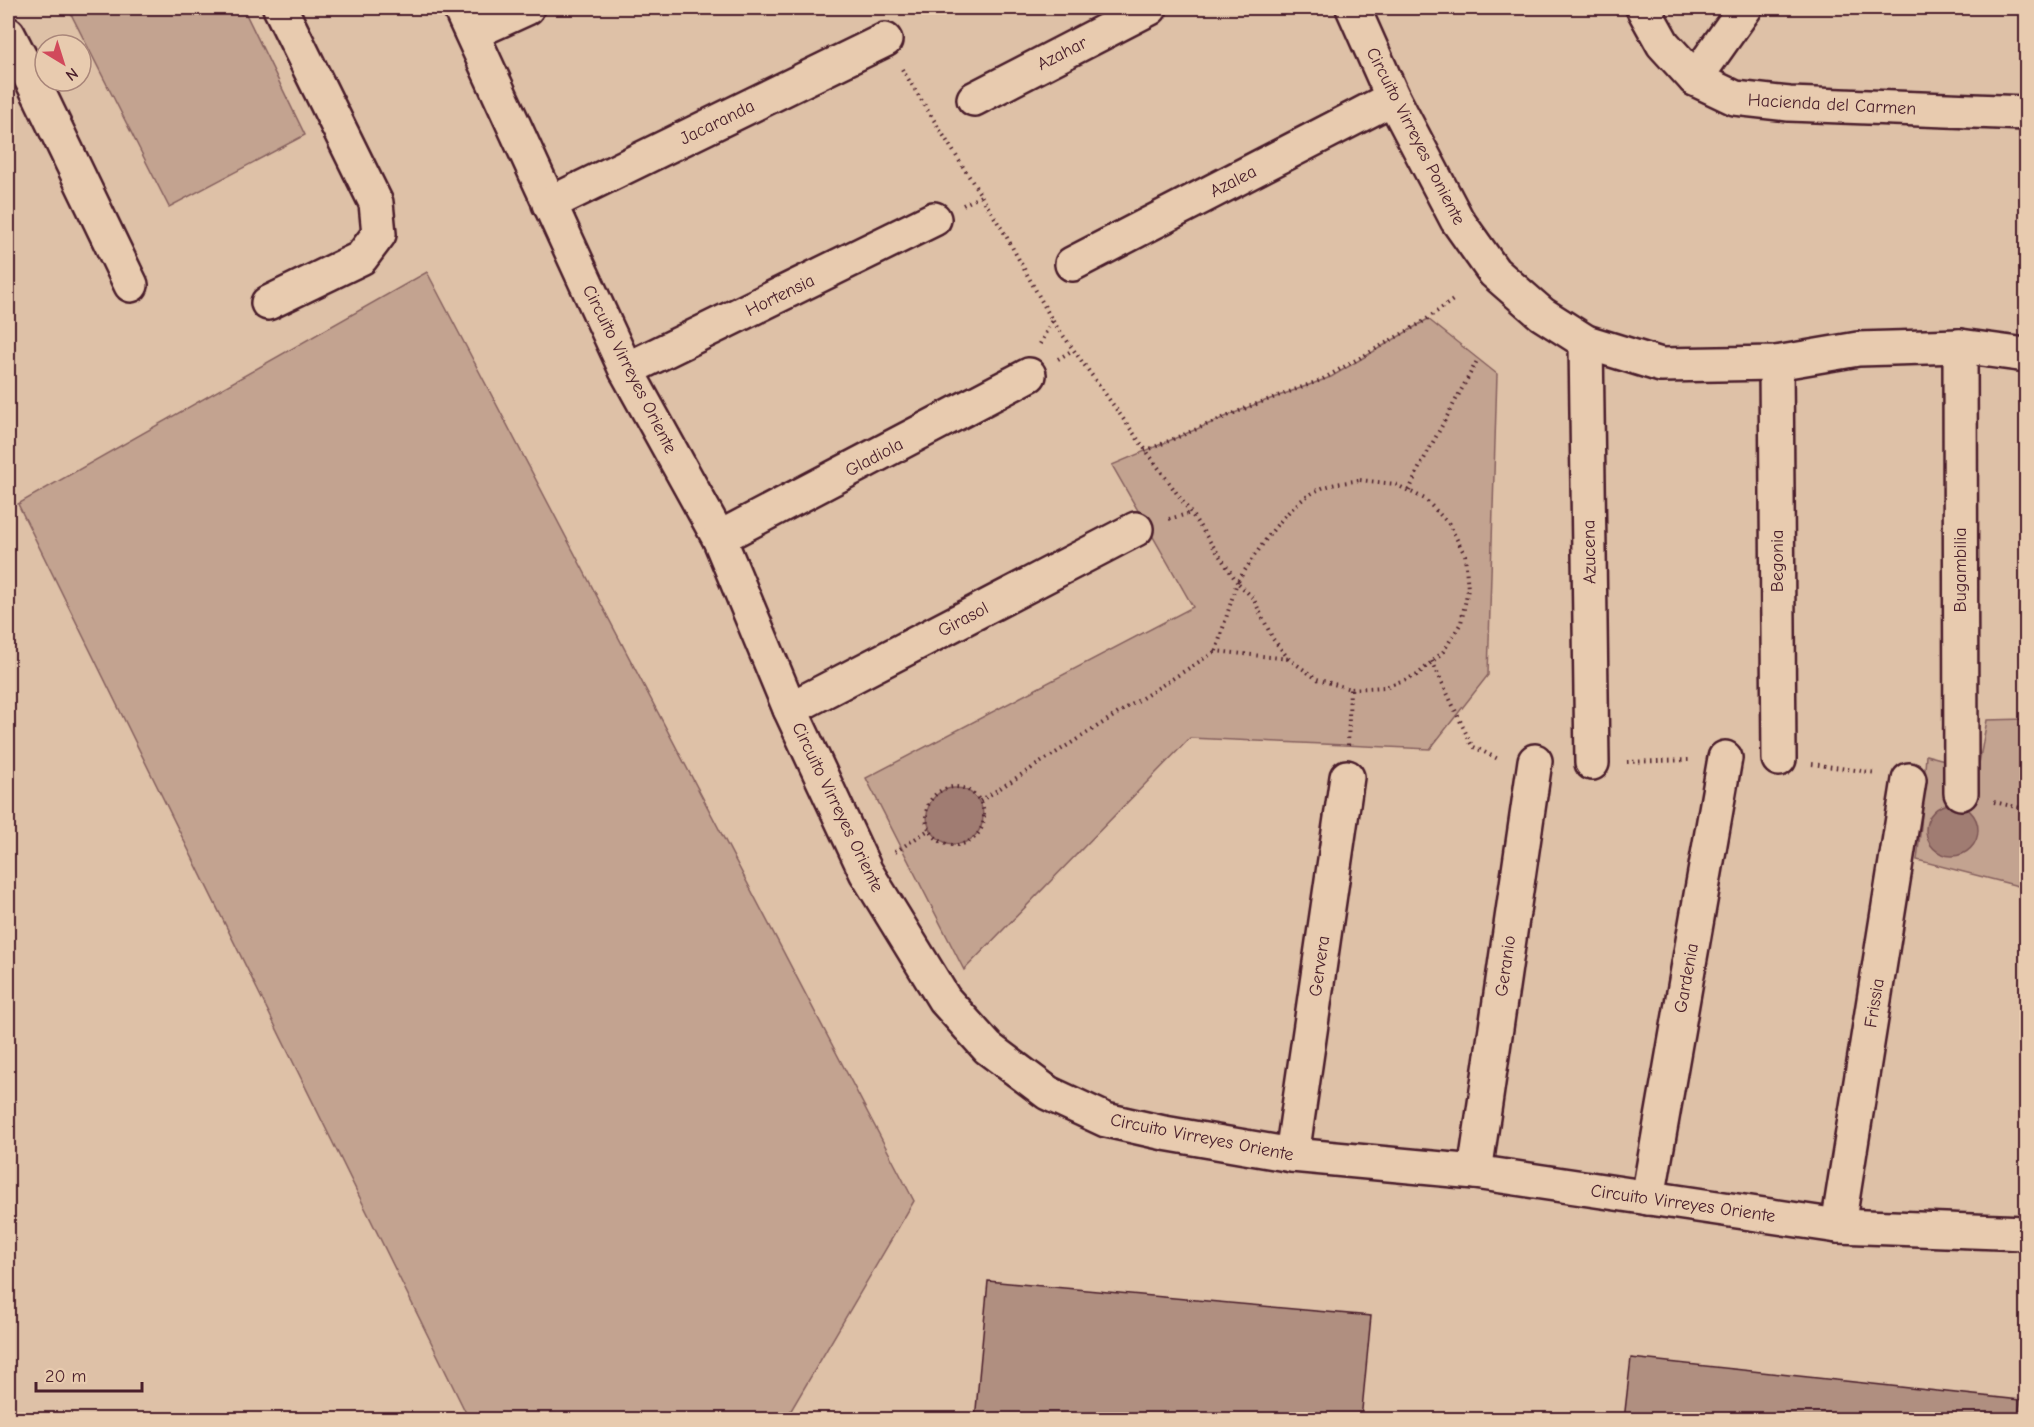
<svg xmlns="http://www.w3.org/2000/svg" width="2034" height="1427" font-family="'Comic Neue',sans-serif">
	<rect width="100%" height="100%" fill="#dec1a7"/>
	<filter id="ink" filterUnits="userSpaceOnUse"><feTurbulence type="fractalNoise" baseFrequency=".0167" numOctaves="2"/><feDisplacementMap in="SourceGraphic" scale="12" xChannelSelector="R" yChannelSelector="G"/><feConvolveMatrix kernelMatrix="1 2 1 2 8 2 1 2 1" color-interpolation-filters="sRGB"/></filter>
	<g filter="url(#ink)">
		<g fill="#c3a390" stroke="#86615e" stroke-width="1.5">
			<polygon points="68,8 243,8 305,135 169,207"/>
			<polygon points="427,272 914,1201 786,1419 469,1419 18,504"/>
			<polygon points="1428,319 1497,374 1488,675 1430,749 1190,738 964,970 866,778 1193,607 1112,465 1251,406 1331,377"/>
			<polygon points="2026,719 2026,888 1917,860 1921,826 1926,755 1978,769 1987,720"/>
		</g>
		<g fill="#a07c72" stroke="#7e5756" stroke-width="1.5">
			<circle cx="955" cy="816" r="28"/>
			<circle cx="1952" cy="830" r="26"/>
		</g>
		<g fill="#b08f80" stroke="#4a1f2b" stroke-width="1.5">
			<polygon points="988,1281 1371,1316 1361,1420 975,1420"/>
			<polygon points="1631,1358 2020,1400 2018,1420 1624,1420"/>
		</g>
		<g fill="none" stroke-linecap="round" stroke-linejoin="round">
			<g stroke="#4a1f2b" stroke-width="38">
				<g id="minor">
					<polyline points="460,8 626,370 719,538 790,709 866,872 944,999 988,1048 1048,1093 1106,1120 1164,1133 1292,1155 1475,1172 1838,1226 2026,1233"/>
					<polyline points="1353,8 1393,98 1457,220 1494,272 1542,314 1586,342 1661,365 1776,363 1858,349 1960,346 2026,355"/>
					<polyline points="1643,8 1663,44 1695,79 1735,98 1789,104 2026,113"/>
					<polyline points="472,33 527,8"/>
					<polyline points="8,34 41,98 131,285"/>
					<polyline points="1695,79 1745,8"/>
					<polyline points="974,99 1150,8"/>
					<polyline points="549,204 885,40"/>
					<polyline points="1072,264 1393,98"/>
					<polyline points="268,303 361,258 379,234 376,203 280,8"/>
					<polyline points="1586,342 1592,763"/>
					<polyline points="1960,346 1961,793"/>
					<polyline points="1776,363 1779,759"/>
					<polyline points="626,370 934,219"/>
					<polyline points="719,538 1029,375"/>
					<polyline points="790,709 1136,529"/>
					<polyline points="1292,1155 1347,777"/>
					<polyline points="1475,1172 1535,761"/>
					<polyline points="1648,1198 1725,758"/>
					<polyline points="1838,1226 1909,780"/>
				</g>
			</g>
			<g stroke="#4a1f2b" stroke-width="4" stroke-dasharray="1.5 4.5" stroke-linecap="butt">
				<polyline points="902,69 1005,234 1052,320 1191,513 1237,582 1216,651 1289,659"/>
				<polyline points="963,205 981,196"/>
				<polyline points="1040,344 1052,320"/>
				<polyline points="1058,359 1073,350"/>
				<polyline points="1145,451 1251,406 1321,380 1421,323 1453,300"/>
				<path d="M1360,480L1395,484L1425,499L1449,524L1465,555L1468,589L1461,623L1443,652L1417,675L1385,687L1350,689L1317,679L1289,659L1273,639L1253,598L1237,582C1260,549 1288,498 1328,486C1338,483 1350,482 1360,480Z"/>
				<polyline points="1409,491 1418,470 1478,359"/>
				<polyline points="1169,519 1191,513"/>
				<polyline points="1432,661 1472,746 1500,760"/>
				<polyline points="1348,745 1350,689"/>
				<polyline points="1627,762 1689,760"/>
				<polyline points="1812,764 1876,773"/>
				<polyline points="2026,787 2020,865 2026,865"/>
				<circle cx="955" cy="816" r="29"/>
				<polyline points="980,801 1216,651"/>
				<polyline points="1994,802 2025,809"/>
				<polyline points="895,852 930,829"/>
			</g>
			<use href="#minor" stroke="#e8cbaf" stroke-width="33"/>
		</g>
	</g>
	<g text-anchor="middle" stroke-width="6" stroke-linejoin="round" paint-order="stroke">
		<g font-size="18" fill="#4a1f2b" stroke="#e8cbaf">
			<text transform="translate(1062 53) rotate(-27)" y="6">Azahar</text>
			<text transform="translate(1832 104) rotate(3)" y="6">Hacienda del Carmen</text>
			<text transform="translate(717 122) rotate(-26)" y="6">Jacaranda</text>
			<text transform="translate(1416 136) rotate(63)" y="6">Circuito Virreyes Poniente</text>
			<text transform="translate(1233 181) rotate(-27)" y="6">Azalea</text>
			<text transform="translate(780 295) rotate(-26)" y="6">Hortensia</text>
			<text transform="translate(630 369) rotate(63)" y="6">Circuito Virreyes Oriente</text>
			<text transform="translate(874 457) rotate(-28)" y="6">Gladiola</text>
			<text transform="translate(1589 552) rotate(-91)" y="6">Azucena</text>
			<text transform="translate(1777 561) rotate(-90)" y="6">Begonia</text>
			<text transform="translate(1960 570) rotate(-90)" y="6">Bugambilia</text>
			<text transform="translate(963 619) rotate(-28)" y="6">Girasol</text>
			<text transform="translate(838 807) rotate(64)" y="6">Circuito Virreyes Oriente</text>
			<text transform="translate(1319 966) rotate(-82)" y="6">Gervera</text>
			<text transform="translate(1505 966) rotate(-82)" y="6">Geranio</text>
			<text transform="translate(1686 978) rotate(-80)" y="6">Gardenia</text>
			<text transform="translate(1874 1003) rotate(-81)" y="6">Frissia</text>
			<text transform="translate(1202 1137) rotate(11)" y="6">Circuito Virreyes Oriente</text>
			<text transform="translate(1683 1203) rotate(8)" y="6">Circuito Virreyes Oriente</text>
		</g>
	</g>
	<rect width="2034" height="1427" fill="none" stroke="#e8cbaf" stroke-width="30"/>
	<rect x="15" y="15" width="2004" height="1397" fill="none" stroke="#4a1f2b" stroke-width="2" filter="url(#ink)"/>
	<g transform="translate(63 63) rotate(142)"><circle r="28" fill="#e8cbaf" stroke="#a9867a" stroke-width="1.5"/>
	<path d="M0-4.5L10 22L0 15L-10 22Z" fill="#d1495b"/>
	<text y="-9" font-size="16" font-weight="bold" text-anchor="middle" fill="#4a1f2b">N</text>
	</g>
	<path d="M36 1382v9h106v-9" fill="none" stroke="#4a1f2b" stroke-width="3"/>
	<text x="45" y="1382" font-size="18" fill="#4a1f2b" stroke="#e8cbaf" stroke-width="4.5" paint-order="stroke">20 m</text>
</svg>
